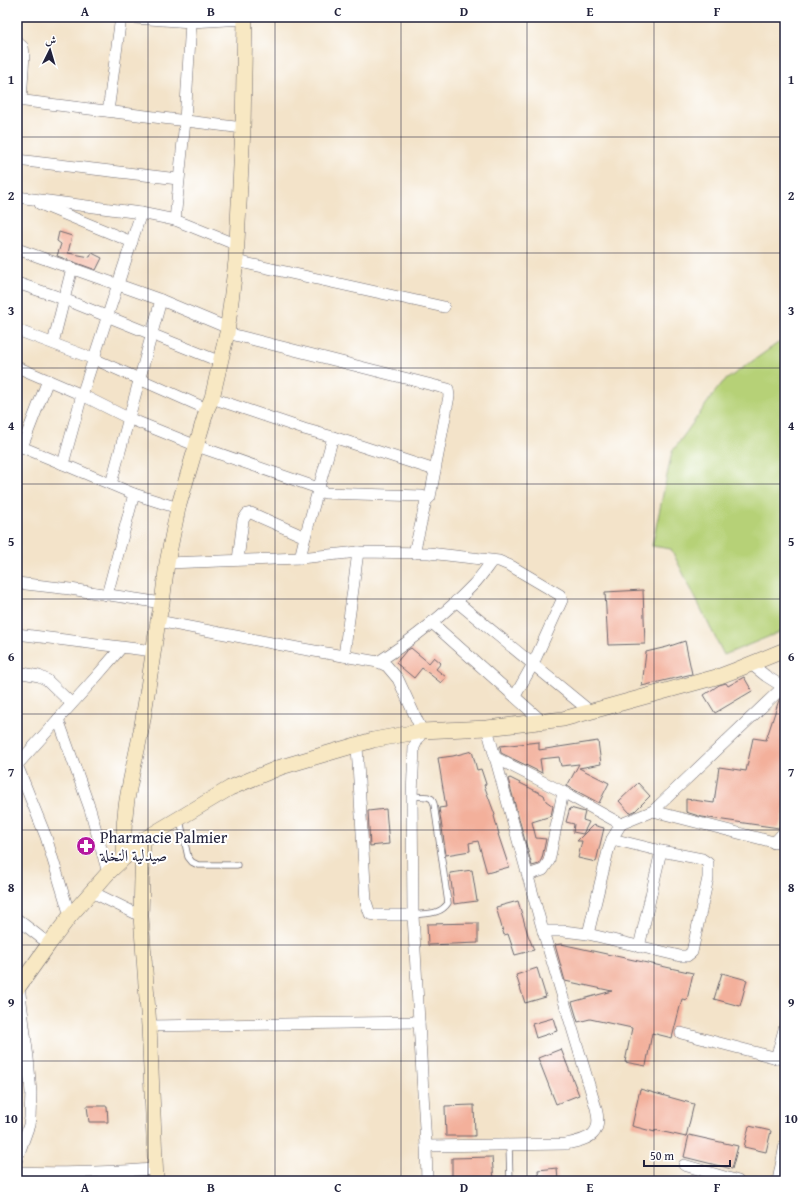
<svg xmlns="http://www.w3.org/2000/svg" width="802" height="1198" font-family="'Gentium Book Plus',Amiri,serif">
	<rect width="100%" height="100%" fill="#fff"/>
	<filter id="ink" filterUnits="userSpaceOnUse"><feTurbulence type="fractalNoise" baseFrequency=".025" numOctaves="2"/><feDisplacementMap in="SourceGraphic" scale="8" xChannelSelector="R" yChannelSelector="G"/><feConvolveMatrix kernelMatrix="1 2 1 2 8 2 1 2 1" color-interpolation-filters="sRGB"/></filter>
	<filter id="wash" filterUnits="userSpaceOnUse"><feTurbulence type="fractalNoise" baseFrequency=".012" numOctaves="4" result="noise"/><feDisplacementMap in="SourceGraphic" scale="16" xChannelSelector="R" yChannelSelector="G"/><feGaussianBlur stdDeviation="0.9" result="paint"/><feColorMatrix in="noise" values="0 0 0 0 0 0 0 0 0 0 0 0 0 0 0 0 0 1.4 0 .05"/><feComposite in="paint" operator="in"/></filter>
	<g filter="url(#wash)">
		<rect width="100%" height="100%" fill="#f3e3c9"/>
		<polygon fill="#b6d177" stroke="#6c7a59" points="785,338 785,630 724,655 671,549 652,546 672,452 715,392 723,382"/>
		<g id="blocks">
			<g fill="#f3b09b">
				<polygon points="59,232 72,236 68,253 90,257 92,253 102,258 96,270 57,256 61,244 57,241"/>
				<polygon points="643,590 645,644 608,645 605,592"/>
				<polygon points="685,641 692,674 642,686 646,652 667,647"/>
				<polygon points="411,648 429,663 434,657 441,663 436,669 446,677 441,683 422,668 414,678 396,663 406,651"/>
				<polygon points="744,677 752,691 715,713 704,695 719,685 726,683 728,686"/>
				<polygon points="785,695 785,806 779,828 702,817 686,812 686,799 714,803 719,767 746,771 753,738 766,740 779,700"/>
				<polygon points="598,741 601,764 579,768 609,783 599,803 567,786 579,764 561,766 559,757 540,759 542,773 501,753 500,746 539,742 539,750"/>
				<polygon points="472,751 477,770 481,769 486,784 484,785 495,815 494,816 499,834 498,834 509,867 487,873 478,841 469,843 470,851 446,855 439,808 446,807 438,758 453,756"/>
				<polygon points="510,778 544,795 546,801 553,806 551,816 532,822 536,838 546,839 542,858 539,864 532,866 508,779"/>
				<polygon points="638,783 650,796 635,811 630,813 619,801"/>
				<polygon points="570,808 585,812 583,820 589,822 583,834 573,832 574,824 566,822"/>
				<polygon points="386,809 389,844 370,846 368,811"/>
				<polygon points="593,825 604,828 596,862 578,858 582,841 577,841"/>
				<polygon points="472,870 477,901 454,904 450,873"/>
				<polygon points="518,901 528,935 534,950 515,955 508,934 504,935 496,907"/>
				<polygon points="478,923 478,943 428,945 427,924"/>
				<polygon points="561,944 693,973 687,1000 682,999 672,1038 652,1033 646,1066 625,1062 632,1028 590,1019 578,1022 572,1002 612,991 565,981 555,945"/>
				<polygon points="537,968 546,997 525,1003 516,975"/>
				<polygon points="722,973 747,980 740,1006 714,999"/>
				<polygon points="553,1018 557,1031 536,1038 532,1024"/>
				<polygon points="561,1049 579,1095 556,1104 538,1058"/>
				<polygon points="640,1089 694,1104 686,1137 655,1130 655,1132 632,1126"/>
				<polygon points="474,1105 475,1136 446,1136 445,1106"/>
				<polygon points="87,1106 107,1106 108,1122 89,1122"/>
				<polygon points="749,1126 771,1131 766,1152 744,1147"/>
				<polygon points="689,1135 738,1146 732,1169 684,1157"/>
				<polygon points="492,1157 494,1181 452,1181 452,1158"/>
				<polygon points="557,1168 558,1181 539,1181 538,1170"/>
			</g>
		</g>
	</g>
	<g filter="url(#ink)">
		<use href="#blocks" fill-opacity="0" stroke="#6b666d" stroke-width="1"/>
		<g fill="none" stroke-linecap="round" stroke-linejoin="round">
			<g stroke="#6b666d" stroke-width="7">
				<g id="lane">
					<path d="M412,796L428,797L432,799L434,804L448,903C440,915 427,913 413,915"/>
					<polyline points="180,820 188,857 192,862 198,865 237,865"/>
					<polyline points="509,1145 510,1181"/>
				</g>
			</g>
			<g stroke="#6b666d" stroke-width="12">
				<g id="street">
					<polyline points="121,17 191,22 245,19"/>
					<polyline points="17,42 23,47 24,54 21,101"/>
					<polyline points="17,100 243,128"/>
					<polyline points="108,111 121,17"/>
					<polyline points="17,160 178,179"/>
					<polyline points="17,197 141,213 175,220 237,245"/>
					<polyline points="40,204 132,242"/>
					<polyline points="141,213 82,395 63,464 134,494 178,508"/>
					<polyline points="175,220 185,121 191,22"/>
					<polyline points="17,249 161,300 228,328"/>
					<polyline points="236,261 444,307"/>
					<polyline points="17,283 64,299 221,362"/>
					<polyline points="17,330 94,359 207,409"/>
					<polyline points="227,333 448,389 449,396 430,497 426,501"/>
					<polyline points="53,343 72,268"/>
					<polyline points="17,367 82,395 128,418 197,446 318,488 325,493 422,496 425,498 426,501 414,553"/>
					<polyline points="212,398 304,429 333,437 305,537 300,558"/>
					<polyline points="333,437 435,470"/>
					<polyline points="17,445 63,464"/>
					<polyline points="22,447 48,380"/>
					<polyline points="111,484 161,300"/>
					<polyline points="238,560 243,520 247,514 251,513 305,537"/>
					<polyline points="167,563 300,558 358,552 429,553 499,561 511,566 560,595 562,600 533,664 515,696"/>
					<polyline points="17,583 70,589 162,603"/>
					<polyline points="107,595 134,494"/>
					<polyline points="456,601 591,712"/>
					<polyline points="158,621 303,649 378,662 387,666 398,679 422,731 414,747 412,796 413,915 426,1146 427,1181"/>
					<polyline points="431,622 543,722"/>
					<polyline points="17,634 153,651"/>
					<polyline points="344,656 358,552"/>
					<path d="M378,662C412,640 445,614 473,585C480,578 486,569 492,561"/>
					<polyline points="751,664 766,676 785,688"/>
					<polyline points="17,672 39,676 47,680 71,703"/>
					<polyline points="58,719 90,809 108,873"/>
					<polyline points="357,746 366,902 370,914 376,915 413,915"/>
					<polyline points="494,757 563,792 621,824"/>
					<polyline points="17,765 46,837 70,916"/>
					<polyline points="17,765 96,677 121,648"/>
					<polyline points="653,811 785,845"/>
					<polyline points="774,843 785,831"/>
					<polyline points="528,875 543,870 549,861 563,792"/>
					<polyline points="92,892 141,916"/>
					<polyline points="17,919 49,944"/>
					<polyline points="543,931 563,931 588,934 680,956 687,956 692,952 708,878 708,863 702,859 661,851 612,839"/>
					<polyline points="588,934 608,851 612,839 621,824 653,811 783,687"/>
					<polyline points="639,947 661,851"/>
					<polyline points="17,971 25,978"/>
					<polyline points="149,1026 419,1022"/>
					<polyline points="681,1033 785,1060"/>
					<polyline points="776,1058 785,1026"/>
					<path d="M426,1146L566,1144C590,1139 603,1135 596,1108L543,931L487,728"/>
					<polyline points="17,1159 29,1125 30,1118 31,1093 28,1058 19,986"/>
					<polyline points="684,1165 738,1181"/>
					<path d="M17,1172C63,1174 109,1172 156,1169"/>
					<polyline points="778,1181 785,1145"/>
				</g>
			</g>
			<g stroke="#6b666d" stroke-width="16">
				<g id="secondary">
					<polyline points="143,840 141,916 149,1026 156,1181"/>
					<path d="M125,857C120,816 132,776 140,736C147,698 152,659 158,621L162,603L167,563L178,508L207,409L212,398L227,333L236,261L243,128L245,17"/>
					<polyline points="17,989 49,944 70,916 108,873 125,857 143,840 230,788 281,767 373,740 422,731 487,728 563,719 720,676 736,670 785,650"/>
				</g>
			</g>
			<use href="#lane" stroke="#fff" stroke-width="5.5"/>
			<use href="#street" stroke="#fff" stroke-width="11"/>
			<use href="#secondary" stroke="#f8e8c3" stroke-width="15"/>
		</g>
	</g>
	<path fill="none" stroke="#22223b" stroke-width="1" stroke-opacity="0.55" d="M148,17V1181M275,17V1181M401,17V1181M527,17V1181M654,17V1181M17,137H785M17,253H785M17,368H785M17,484H785M17,599H785M17,714H785M17,830H785M17,945H785M17,1061H785"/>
	<defs>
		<g id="pharmacy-disc" transform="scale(1)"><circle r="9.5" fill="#b5179e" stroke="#fff"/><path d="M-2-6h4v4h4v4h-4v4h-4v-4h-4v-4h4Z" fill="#fff"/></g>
	</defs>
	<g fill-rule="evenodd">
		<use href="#pharmacy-disc" x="86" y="846"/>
	</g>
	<g text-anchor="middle" stroke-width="4" stroke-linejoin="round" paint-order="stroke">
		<g font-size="16" fill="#22223b" stroke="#fff" text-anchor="start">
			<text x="100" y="843">Pharmacie Palmier<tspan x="100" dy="18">صيدلية النخلة</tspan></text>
		</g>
	</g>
	<rect width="802" height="1198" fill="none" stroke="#fff" stroke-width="44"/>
	<g transform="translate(50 50) rotate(5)" stroke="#ffffff" stroke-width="3" paint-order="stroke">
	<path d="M0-3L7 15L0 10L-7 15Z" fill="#22223b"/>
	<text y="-6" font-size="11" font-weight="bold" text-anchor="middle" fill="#22223b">ش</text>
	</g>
	<path d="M644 1160v6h86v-6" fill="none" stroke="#22223b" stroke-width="2"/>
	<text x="650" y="1160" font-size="12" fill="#22223b" stroke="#ffffff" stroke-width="3" paint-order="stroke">50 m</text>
	<rect x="22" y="22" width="758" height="1154" fill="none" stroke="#22223b" stroke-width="1.5"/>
	<g font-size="13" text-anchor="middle" font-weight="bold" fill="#22223b">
		<text x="85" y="16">A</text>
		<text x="211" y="16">B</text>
		<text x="338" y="16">C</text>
		<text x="464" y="16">D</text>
		<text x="590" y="16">E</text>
		<text x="717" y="16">F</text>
		<text x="11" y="84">1</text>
		<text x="791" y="84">1</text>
		<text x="11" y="200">2</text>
		<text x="791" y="200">2</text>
		<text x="11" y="315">3</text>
		<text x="791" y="315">3</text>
		<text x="11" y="430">4</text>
		<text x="791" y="430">4</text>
		<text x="11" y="546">5</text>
		<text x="791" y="546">5</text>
		<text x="11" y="661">6</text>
		<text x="791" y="661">6</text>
		<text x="11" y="777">7</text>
		<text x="791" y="777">7</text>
		<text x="11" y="892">8</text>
		<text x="791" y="892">8</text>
		<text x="11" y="1007">9</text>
		<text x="791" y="1007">9</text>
		<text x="11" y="1123">10</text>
		<text x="791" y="1123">10</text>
		<text x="85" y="1192">A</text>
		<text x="211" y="1192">B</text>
		<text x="338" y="1192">C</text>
		<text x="464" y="1192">D</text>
		<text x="590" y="1192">E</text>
		<text x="717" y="1192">F</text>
	</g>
</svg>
